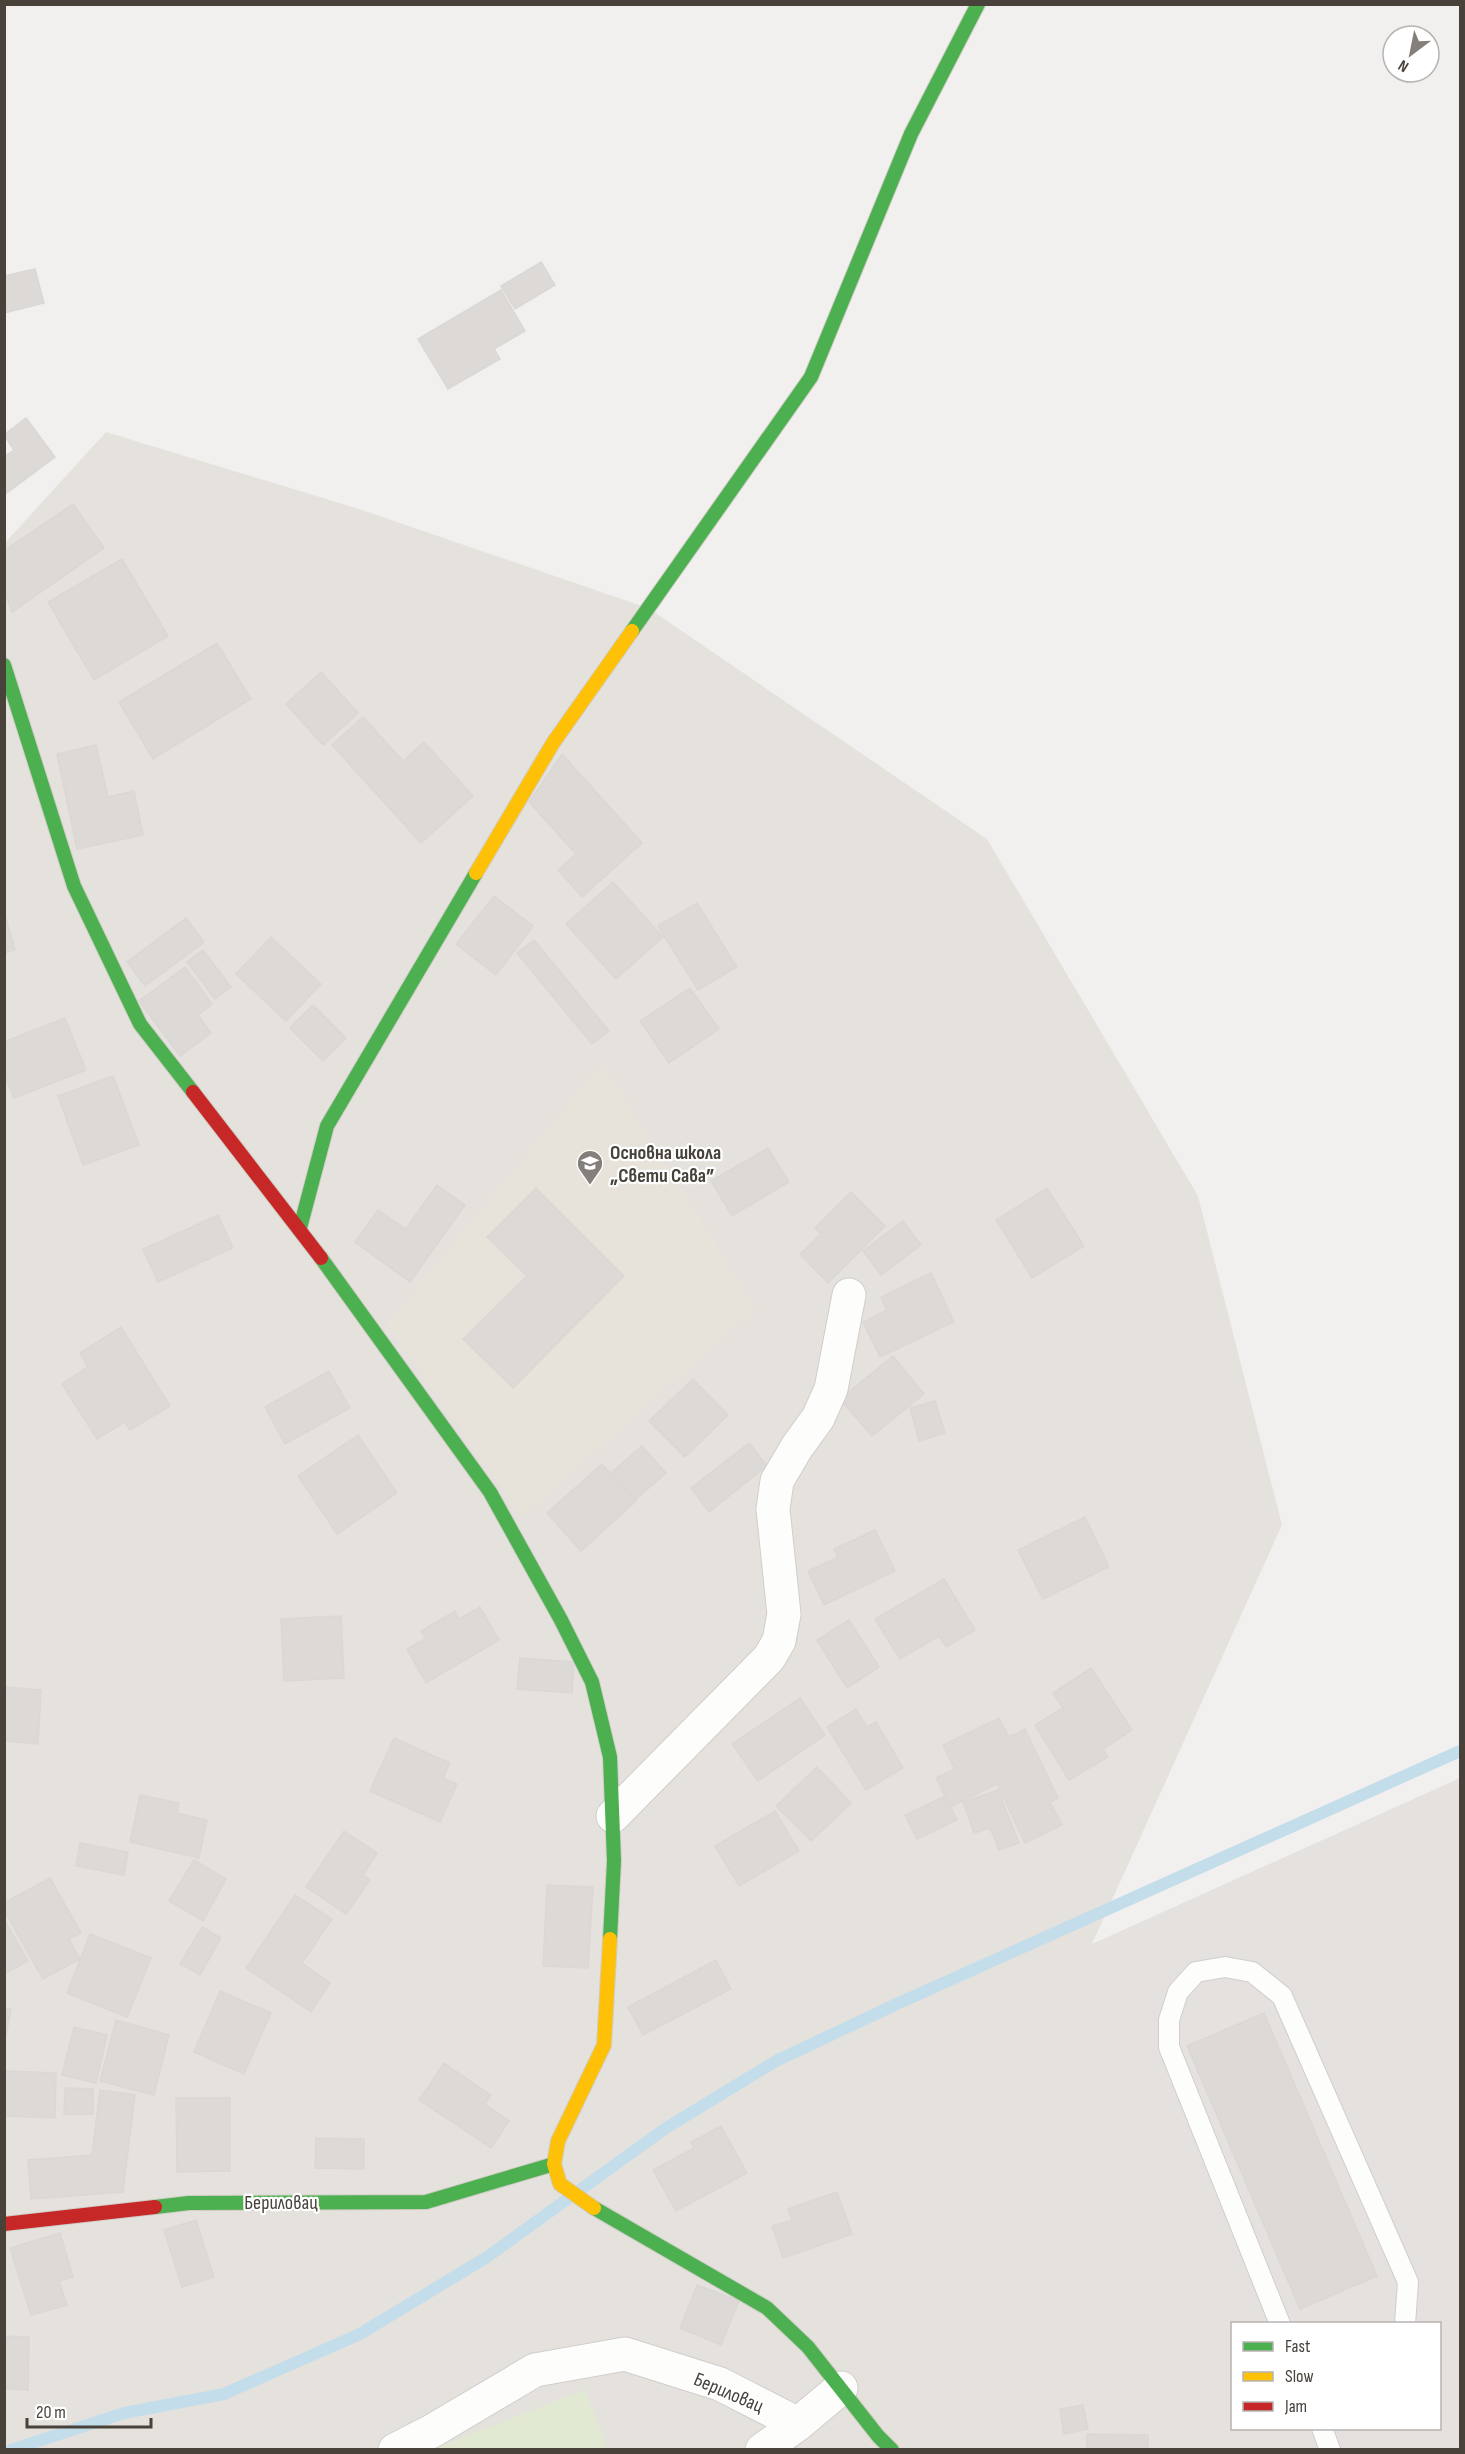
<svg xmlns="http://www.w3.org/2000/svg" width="1465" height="2454" font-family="'Sofia Sans Condensed',sans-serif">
	<rect width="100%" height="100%" fill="#f2f0ee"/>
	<polygon fill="#e5e2dd" points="106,432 359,509 648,608 987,839 1198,1196 1282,1525 1092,1944 1208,2449 5,2449 4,544"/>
	<path fill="#e4e1de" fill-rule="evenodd" d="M1460,1778V2449H1195L1162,2295L1110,2123L1092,1944ZM1232,2324H1440V2428H1232Z"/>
	<polygon fill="#e7e3db" points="602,1063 756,1309 522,1516 387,1324"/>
	<polygon fill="#e1e9d2" points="585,2390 608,2449 430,2450"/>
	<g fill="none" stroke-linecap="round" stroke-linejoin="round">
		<polyline stroke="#c4ddea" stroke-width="12" points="11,2450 124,2413 224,2394 360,2334 487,2257 666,2128 776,2061 901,2002 1460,1751"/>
	</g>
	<g fill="#dcd9d7" stroke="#dad7d4" stroke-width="1.5">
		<polygon points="541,262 555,285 515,309 501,286"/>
		<polygon points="35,269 44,303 4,313 4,276"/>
		<polygon points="501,290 525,331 494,349 500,359 448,389 418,339"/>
		<polygon points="26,418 55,457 4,495 4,457 14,450 4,435"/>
		<polygon points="73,504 104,548 12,612 4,590 4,551"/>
		<polygon points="122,559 168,636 94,680 48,602"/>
		<polygon points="217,643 251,699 153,759 119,702"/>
		<polygon points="321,672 358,713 323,745 286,704"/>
		<polygon points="363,717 403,761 424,742 473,796 421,843 332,745"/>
		<polygon points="96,745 108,797 134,791 143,835 77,849 57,754"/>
		<polygon points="562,754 642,843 582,897 558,870 576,854 529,802"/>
		<polygon points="613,882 663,937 616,979 566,924"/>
		<polygon points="494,896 533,926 496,975 456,944"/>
		<polygon points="697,903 737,967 698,990 658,926"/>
		<polygon points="4,912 15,950 4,953"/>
		<polygon points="186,918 204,942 145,986 127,962"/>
		<polygon points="271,937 321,984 286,1021 236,974"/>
		<polygon points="534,940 609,1031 592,1044 517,953"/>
		<polygon points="203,950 231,987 215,999 187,962"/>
		<polygon points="185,967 212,1004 198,1015 211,1033 180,1056 139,1001"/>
		<polygon points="690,988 719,1029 669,1063 640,1021"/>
		<polygon points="313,1005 346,1038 323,1061 290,1028"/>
		<polygon points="65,1018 86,1070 14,1098 4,1074 4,1042"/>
		<polygon points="113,1076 139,1145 83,1165 58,1096"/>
		<polygon points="768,1148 789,1182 732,1216 711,1181"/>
		<polygon points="437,1185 465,1205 410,1282 355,1242 378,1210 406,1229"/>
		<polygon points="536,1188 624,1276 513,1388 463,1339 527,1276 487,1237"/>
		<polygon points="1047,1188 1084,1246 1032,1278 996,1220"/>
		<polygon points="851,1192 885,1226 828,1283 800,1254 821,1234 815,1228"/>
		<polygon points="218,1215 233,1248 158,1282 143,1249"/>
		<polygon points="903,1221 921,1245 881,1275 863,1251"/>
		<polygon points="931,1273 954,1322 880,1357 863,1322 887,1310 881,1297"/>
		<polygon points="121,1327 170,1406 130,1430 125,1422 97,1439 62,1384 88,1367 80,1353"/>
		<polygon points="893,1356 924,1394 872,1436 840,1399"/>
		<polygon points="329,1371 350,1408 285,1444 265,1407"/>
		<polygon points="693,1379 728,1415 685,1457 649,1421"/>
		<polygon points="935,1401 945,1433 919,1441 910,1408"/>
		<polygon points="358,1435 397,1493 337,1534 298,1476"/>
		<polygon points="749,1443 767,1466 709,1512 691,1488"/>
		<polygon points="642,1446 666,1473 636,1499 612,1472"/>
		<polygon points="602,1464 636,1501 581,1551 547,1513"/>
		<polygon points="1085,1517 1109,1567 1043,1599 1018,1550"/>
		<polygon points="875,1530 895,1571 824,1605 808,1571 838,1557 834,1549"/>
		<polygon points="944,1579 975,1630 946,1647 939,1636 900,1659 875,1619"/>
		<polygon points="480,1607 499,1640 426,1683 407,1649 426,1638 421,1631 455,1611 459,1619"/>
		<polygon points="341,1616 344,1678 284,1681 281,1619"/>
		<polygon points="849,1620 879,1667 847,1688 817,1640"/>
		<polygon points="520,1658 574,1662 572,1693 517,1689"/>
		<polygon points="1091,1668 1132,1730 1103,1749 1108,1757 1069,1780 1035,1725 1063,1708 1053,1693"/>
		<polygon points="4,1687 41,1690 38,1744 4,1741"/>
		<polygon points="800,1698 825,1735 758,1781 732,1744"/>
		<polygon points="856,1709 867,1727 876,1722 903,1768 866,1790 827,1727"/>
		<polygon points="999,1718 1009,1737 1025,1729 1058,1798 1050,1802 1062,1825 1025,1843 997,1784 950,1807 936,1778 955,1769 943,1745"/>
		<polygon points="394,1738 450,1763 443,1778 457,1784 440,1822 370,1791"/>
		<polygon points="817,1767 851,1803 811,1841 776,1806"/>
		<polygon points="998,1790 1019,1843 999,1850 990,1828 974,1833 963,1802"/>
		<polygon points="140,1795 179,1803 177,1813 207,1820 199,1858 130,1842"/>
		<polygon points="945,1796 957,1820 917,1839 905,1815"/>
		<polygon points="775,1811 799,1851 739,1886 715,1846"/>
		<polygon points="344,1831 377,1853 363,1875 370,1880 346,1914 306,1887"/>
		<polygon points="80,1843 128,1852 124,1875 76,1866"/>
		<polygon points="194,1860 226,1879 203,1921 169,1901"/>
		<polygon points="50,1878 81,1933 69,1939 80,1959 43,1979 4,1910 4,1903"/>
		<polygon points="547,1885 593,1887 588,1968 543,1966"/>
		<polygon points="295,1895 332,1919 302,1963 330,1983 311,2012 246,1968"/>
		<polygon points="4,1919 28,1961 4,1974"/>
		<polygon points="202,1927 221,1938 200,1975 180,1964"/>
		<polygon points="90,1934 151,1958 127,2017 67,1993"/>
		<polygon points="716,1960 731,1989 643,2035 628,2007"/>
		<polygon points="220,1991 271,2013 244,2074 194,2052"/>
		<polygon points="4,2008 11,2009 4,2046"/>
		<polygon points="1264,2013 1377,2276 1300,2309 1187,2046"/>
		<polygon points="116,2020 169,2035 154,2095 100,2081"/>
		<polygon points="74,2027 107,2035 96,2083 62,2075"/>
		<polygon points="444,2063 491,2095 485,2104 509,2121 491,2148 419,2100"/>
		<polygon points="4,2071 56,2073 55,2118 4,2116"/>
		<polygon points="65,2088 93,2089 93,2114 64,2114"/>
		<polygon points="100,2090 135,2095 123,2192 31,2199 28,2160 92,2155"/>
		<polygon points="176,2098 230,2098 230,2171 177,2172"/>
		<polygon points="721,2126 747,2173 676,2211 653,2170 694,2148 691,2142"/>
		<polygon points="316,2138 364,2139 364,2169 315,2168"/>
		<polygon points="837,2192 852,2234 783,2258 772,2226 792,2220 788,2209"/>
		<polygon points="196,2220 214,2277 182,2287 164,2230"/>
		<polygon points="60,2233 73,2277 59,2281 67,2305 31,2315 10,2248"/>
		<polygon points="697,2285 739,2301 721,2345 680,2328"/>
		<polygon points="4,2336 29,2337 28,2390 4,2389"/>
		<polygon points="1083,2405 1088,2429 1064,2434 1060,2409"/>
		<polygon points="1087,2434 1148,2435 1148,2450 1087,2450"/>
	</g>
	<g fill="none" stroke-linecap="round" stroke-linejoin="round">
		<g stroke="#d0cecc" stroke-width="22">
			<g id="lane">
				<polyline points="1280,2324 1169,2047 1169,2020 1178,1992 1196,1972 1225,1967 1252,1972 1282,1996 1408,2282 1405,2324"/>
				<polyline points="1322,2428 1330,2450"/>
			</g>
		</g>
		<g stroke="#d0cecc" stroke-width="35">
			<g id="street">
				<polyline points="613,1816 769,1658 779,1641 784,1614 773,1509 777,1481 797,1447 818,1418 831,1389 849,1295"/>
				<polyline points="395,2450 432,2431 535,2370 625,2354 720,2384 798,2424"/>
				<polyline points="762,2450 798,2424 841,2388"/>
			</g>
		</g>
		<g stroke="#d0cdc6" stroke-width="16">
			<g id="fast">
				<polyline points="632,631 811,377 911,134 978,4"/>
				<polyline points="4,665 74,886 140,1024 193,1092"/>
				<polyline points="300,1228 327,1126 476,873"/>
				<polyline points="321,1258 490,1492 561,1620 592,1682 610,1757 614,1861 610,1939"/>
				<polyline points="155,2207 189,2203 426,2202 554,2164"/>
				<polyline points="594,2208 767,2308 808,2347 878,2436 892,2450"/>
			</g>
		</g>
		<g stroke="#d0cdc6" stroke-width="16">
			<g id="slow">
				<polyline points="476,873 553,743 632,631"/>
				<polyline points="594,2208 560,2184 554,2164 558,2141 604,2045 610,1939"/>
			</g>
		</g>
		<g stroke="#d0cdc6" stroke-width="16">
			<g id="jam">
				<polyline points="193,1092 321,1258"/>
				<polyline points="4,2224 155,2207"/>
			</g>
		</g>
		<use href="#lane" stroke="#fdfdfc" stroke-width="20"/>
		<use href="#street" stroke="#fdfdfc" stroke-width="33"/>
		<use href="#fast" stroke="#4caf50" stroke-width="14"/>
		<use href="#slow" stroke="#ffc107" stroke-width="14"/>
		<use href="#jam" stroke="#c62828" stroke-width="14"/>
	</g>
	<defs>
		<g id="school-pin" transform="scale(1.35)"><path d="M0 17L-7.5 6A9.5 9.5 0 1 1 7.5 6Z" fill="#847f7a" stroke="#fff"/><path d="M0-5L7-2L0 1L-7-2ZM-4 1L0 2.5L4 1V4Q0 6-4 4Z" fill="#fff"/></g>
	</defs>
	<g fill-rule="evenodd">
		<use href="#school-pin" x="590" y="1163"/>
	</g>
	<g text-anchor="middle" stroke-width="4.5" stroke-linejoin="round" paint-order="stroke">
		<g font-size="20" font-weight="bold" fill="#48423b" stroke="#fff" text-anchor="start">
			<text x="610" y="1159">Основна школа<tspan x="610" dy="23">„Свети Сава”</tspan></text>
		</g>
		<g font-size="20" fill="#48423b" stroke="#fff">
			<text x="281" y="2209">Бериловац</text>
			<text transform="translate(729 2392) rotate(23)" y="7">Бериловац</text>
		</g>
	</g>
	<rect width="1465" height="2454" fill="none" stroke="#48423b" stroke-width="12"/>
	<rect x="1231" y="2322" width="210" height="108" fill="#ffffff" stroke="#b6b3b1" stroke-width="1.5"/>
	<rect x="1243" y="2342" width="30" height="9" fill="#4caf50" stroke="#b6b3b1" stroke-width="1.5"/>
	<text x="1285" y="2352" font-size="18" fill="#48423b">Fast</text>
	<rect x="1243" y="2372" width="30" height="9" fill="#ffc107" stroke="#b6b3b1" stroke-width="1.5"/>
	<text x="1285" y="2382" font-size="18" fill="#48423b">Slow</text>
	<rect x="1243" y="2402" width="30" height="9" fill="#c62828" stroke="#b6b3b1" stroke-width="1.5"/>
	<text x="1285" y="2412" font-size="18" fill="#48423b">Jam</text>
	<g transform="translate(1411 54) rotate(212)"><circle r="28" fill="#ffffff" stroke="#b6b3b1" stroke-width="1.5"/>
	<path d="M0-4.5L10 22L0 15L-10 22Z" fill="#847f7a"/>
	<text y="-9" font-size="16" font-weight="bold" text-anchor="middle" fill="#48423b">N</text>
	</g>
	<path d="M27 2418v9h124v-9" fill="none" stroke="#48423b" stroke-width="3"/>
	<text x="36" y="2418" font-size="18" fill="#48423b" stroke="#ffffff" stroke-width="4.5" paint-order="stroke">20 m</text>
</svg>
